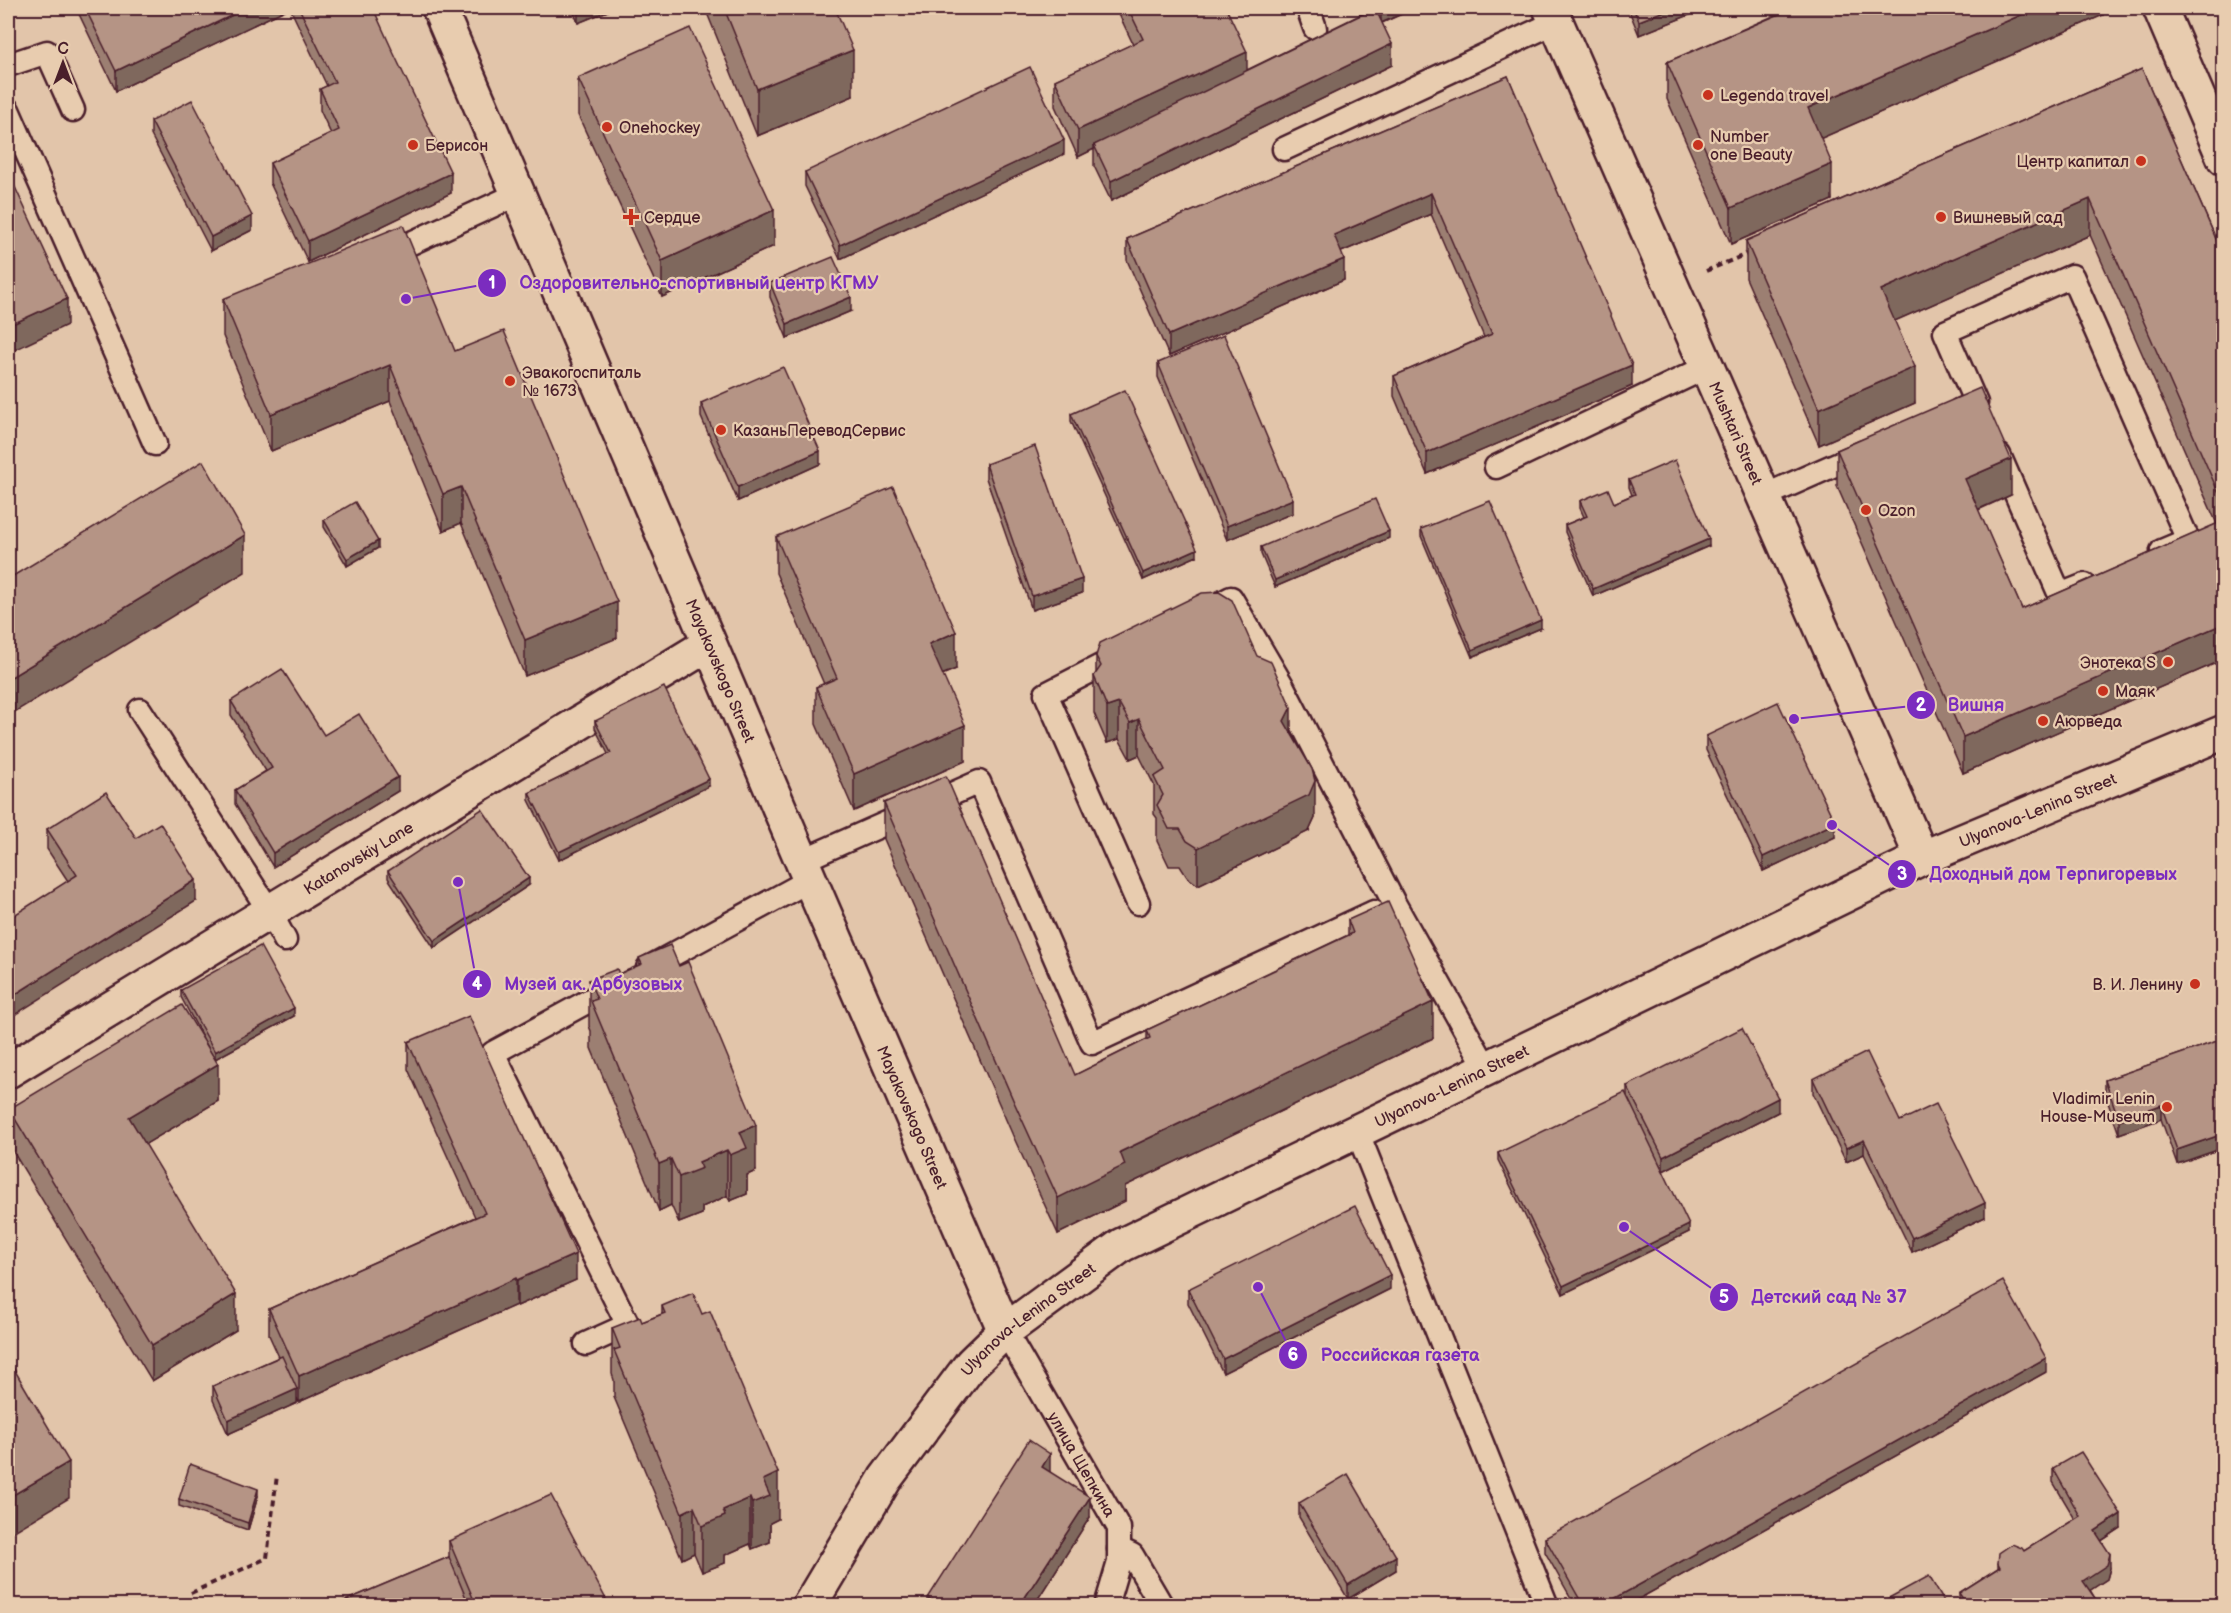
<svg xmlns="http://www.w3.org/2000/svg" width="2231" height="1613" font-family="'Balsamiq Sans',sans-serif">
	<rect width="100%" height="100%" fill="#e2c5aa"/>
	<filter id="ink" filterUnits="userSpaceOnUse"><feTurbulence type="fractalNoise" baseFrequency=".0167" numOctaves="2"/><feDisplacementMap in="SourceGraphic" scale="12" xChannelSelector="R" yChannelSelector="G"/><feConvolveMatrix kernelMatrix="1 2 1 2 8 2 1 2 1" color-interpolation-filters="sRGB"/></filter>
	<g filter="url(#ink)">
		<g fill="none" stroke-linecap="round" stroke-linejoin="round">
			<g stroke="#4a1f2b" stroke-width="27">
				<g id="lane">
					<polyline points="1308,8 1315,28"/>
					<polyline points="8,65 47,52 73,110"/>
					<polyline points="8,110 155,444"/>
					<polyline points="1284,149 1556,22"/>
					<polyline points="409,244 520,193"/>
					<polyline points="1960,410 1976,403 1945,332 2072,276 2188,540 2162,551"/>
					<polyline points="1999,455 2060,595 2085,585"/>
					<polyline points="1496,467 1707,367"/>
					<polyline points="1764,496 1864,452"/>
					<polyline points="1202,613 1231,598 1282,685 1394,903 1487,1069"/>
					<polyline points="1122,655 1046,694 1138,903"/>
					<polyline points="140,710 270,912 285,940"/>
					<polyline points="803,860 979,782 1092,1043 1374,912"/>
					<polyline points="648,968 810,880"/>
					<polyline points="1357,1131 1547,1606"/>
					<path id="s1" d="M1005,1331L1119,1528V1562L1106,1606"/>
					<polyline points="586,1344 628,1325 493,1053 616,986"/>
					<polyline points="1119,1549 1132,1555 1162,1606"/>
				</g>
			</g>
			<g stroke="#4a1f2b" stroke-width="38">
				<g id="street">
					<path id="s2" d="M439,8L810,880L1005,1331"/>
					<path id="s3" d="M1550,8L1922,858"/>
					<polyline points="2160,8 2224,158"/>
					<path id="s4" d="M8,1071L709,644"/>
					<path id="s5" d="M809,1606L885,1479L972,1363L1005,1331L1122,1245L1922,858L2224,732"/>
				</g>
			</g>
			<g stroke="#4a1f2b" stroke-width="4" stroke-dasharray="6 4.5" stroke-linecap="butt">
				<polyline points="1706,271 1749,253"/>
				<polyline points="191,1593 267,1558 277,1475"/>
			</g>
			<use href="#lane" stroke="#e8ccaf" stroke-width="22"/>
			<use href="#street" stroke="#e8ccaf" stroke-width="33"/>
		</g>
		<g fill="#9c7f72" stroke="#4a1f2b" stroke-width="1.5">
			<polygon points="78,8 289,8 116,91 78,12"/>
			<polygon points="290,8 373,8 451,193 308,262 270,183 270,163 331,134 320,110 320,89 327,86"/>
			<polygon points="572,8 615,8 578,23"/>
			<polygon points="705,8 835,8 853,96 757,136"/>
			<polygon points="1116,8 1226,8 1247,70 1374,8 1415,8 1382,23 1392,65 1111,201 1094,166 1094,149 1078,157 1055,106 1055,80 1133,44"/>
			<polygon points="1628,8 1707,8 1639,35"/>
			<polygon points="1792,8 2103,8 2103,15 1821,138 1832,200 1731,244 1667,99 1667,62"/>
			<polygon points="2142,69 2223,255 2223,660 1963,773 1837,486 1837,450 2011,495 1978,510 2022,609 2217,524 2090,235 1894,321 1915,403 1819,445 1746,278 1746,241"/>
			<polygon points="1508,76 1632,386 1427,474 1394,396 1394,376 1484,337 1431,214 1341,252 1344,280 1169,356 1127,260 1127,239"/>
			<polygon points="578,78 774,246 662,297 578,115"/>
			<polygon points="151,121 252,230 211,251 151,135"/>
			<polygon points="1064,154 840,259 805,186 805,172"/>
			<polygon points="770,283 851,311 787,338 770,297"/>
			<polygon points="223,299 455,351 617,638 525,676 461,523 443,531 390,401 271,451 223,336"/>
			<polygon points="1158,363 1293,513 1227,540 1158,377"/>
			<polygon points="701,403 820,464 738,501 701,417"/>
			<polygon points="1071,414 1197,556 1143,580 1071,421"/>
			<polygon points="986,464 1082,593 1032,610 986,478"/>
			<polygon points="1629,480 1709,546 1593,596 1565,532 1565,525 1584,517 1580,508 1580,501 1614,503 1632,495 1629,487"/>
			<polygon points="324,520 378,548 347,566 324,527"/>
			<polygon points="1421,529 1541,628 1472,657 1421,536"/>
			<polygon points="776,537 956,669 942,675 965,761 854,811 816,724 816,687 824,684 776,573"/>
			<polygon points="1389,538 1275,587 1261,554 1261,547"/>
			<polygon points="1096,656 1291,732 1315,818 1309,831 1198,885 1187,877 1180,866 1169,866 1157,841 1157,818 1154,814 1154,785 1139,755 1130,759 1119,739 1107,743 1094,713 1094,676 1096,673"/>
			<polygon points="231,701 324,735 398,791 273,867 235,804 235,790 266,771 231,715"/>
			<polygon points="595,721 709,786 559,860 529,800 529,793 608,754 595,728"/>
			<polygon points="1706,736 1835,837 1763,871 1706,750"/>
			<polygon points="884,803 1075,1075 1147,1039 1147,1030 1348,935 1348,920 1433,1038 1125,1186 1125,1201 1058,1234 1014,1138 884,839"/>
			<polygon points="47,829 136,838 196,901 68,881 47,849"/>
			<polygon points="388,871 529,885 434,948 388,878"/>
			<polygon points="639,958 756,1171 747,1175 747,1194 730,1201 727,1196 702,1207 702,1214 679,1223 671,1205 659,1211 591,1048 591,1031 589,1026 589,980 619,974 639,966"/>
			<polygon points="181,990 294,1016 215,1059 218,1101 145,1144 236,1330 152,1381 9,1145 9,1109 212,1055 181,997"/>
			<polygon points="2223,1039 2223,1148 2177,1164 2161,1119 2119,1134 2105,1094 2105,1080"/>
			<polygon points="408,1042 576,1280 517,1306 516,1305 299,1402 297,1398 297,1403 228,1434 213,1400 213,1386 279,1357 269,1335 269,1309 475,1217 408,1069"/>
			<polygon points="1813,1079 1900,1121 1985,1217 1912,1252 1864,1154 1846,1162 1813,1093"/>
			<polygon points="1627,1086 1778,1112 1663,1171 1689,1232 1563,1294 1498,1160 1498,1153 1627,1097"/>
			<polygon points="1188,1289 1390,1289 1223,1373 1188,1303"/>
			<polygon points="662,1306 778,1519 770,1523 770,1542 752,1549 750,1544 725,1555 725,1563 702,1572 694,1553 682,1559 614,1397 614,1380 612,1374 612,1328 642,1322 662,1314"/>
			<polygon points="2046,1372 1628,1605 1575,1605 1545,1552 1545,1538"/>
			<polygon points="2053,1468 2121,1528 2101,1541 2110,1568 2107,1579 2090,1590 2099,1605 1959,1605 1959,1593 1998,1568 1998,1563 2024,1551 2075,1519 2053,1482"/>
			<polygon points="1050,1472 1090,1517 1034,1605 928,1605 928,1598"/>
			<polygon points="258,1496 248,1530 179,1506 179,1499"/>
			<polygon points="1299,1503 1396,1570 1348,1599 1299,1517"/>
			<polygon points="449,1541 609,1605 335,1605 449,1557"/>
		</g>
		<g fill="#7f685d" stroke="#4a1f2b" stroke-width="1.5">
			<polygon points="247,8 289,8 116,91 116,71"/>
			<polygon points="578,8 615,8 578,23"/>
			<polygon points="1381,8 1415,8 1381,23"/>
			<polygon points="1672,8 1707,8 1639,35 1639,21"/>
			<polygon points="2037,8 2103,8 2103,15 1808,144 1808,108"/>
			<polygon points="1392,44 1392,65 1111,201 1111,181"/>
			<polygon points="853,50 853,96 757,136 757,89"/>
			<polygon points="1247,52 1247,78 1094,145 1094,149 1078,157 1078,130"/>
			<polygon points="1064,140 1064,154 840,259 840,245"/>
			<polygon points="1832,164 1832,200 1731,244 1731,208"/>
			<polygon points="451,173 451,193 308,262 308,241"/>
			<polygon points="1431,193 1431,214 1334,255 1334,235"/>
			<polygon points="2090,199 2090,235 1881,327 1881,290"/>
			<polygon points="774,210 774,246 662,297 662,261"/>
			<polygon points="252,216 252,230 211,251 211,237"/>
			<polygon points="1344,259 1344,280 1169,356 1169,335"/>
			<polygon points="851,297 851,311 787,338 787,324"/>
			<polygon points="67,299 67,325 8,353 8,326"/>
			<polygon points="390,365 390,401 271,451 271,414"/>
			<polygon points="1632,365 1632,386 1427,474 1427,453"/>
			<polygon points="1915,367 1915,403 1819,445 1819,409"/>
			<polygon points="820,451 820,464 738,501 738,487"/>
			<polygon points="2011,459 2011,495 1965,515 1965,479"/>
			<polygon points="461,487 461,523 443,531 443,494"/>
			<polygon points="1293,499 1293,513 1227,540 1227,526"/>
			<polygon points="1389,531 1389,538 1275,587 1275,580"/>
			<polygon points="245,535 245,572 8,716 8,679"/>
			<polygon points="1709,539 1709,546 1593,596 1593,589"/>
			<polygon points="378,541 378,548 347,566 347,559"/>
			<polygon points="1197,549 1197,556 1143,580 1143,573"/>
			<polygon points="1082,579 1082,593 1032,610 1032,596"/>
			<polygon points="617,602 617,638 525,676 525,640"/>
			<polygon points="1541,620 1541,628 1472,657 1472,650"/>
			<polygon points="2223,624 2223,660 1963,773 1963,737"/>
			<polygon points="956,632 956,669 929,680 929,644"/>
			<polygon points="1119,703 1119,739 1107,743 1107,707"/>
			<polygon points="1291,707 1291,743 1284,721"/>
			<polygon points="1139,719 1139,755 1130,759 1130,723"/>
			<polygon points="965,725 965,761 854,811 854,774"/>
			<polygon points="398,777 398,791 273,867 273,853"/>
			<polygon points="709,779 709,786 559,860 559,852"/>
			<polygon points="1315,781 1315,818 1309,831 1198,885 1198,848"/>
			<polygon points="1835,823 1835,837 1763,871 1763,857"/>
			<polygon points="529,878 529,885 434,948 434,941"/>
			<polygon points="196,880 196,901 8,1019 8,999"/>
			<polygon points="1433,1002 1433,1038 1125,1186 1125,1201 1058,1234 1058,1198 1120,1152"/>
			<polygon points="294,1008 294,1016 215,1059 215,1052"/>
			<polygon points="218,1064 218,1101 129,1154 129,1117"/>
			<polygon points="1778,1098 1778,1112 1663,1171 1663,1157"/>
			<polygon points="2161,1105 2161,1119 2119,1134 2119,1120"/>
			<polygon points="756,1125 756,1171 747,1175 747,1194 730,1201 730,1155 740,1132"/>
			<polygon points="2223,1134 2223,1148 2177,1164 2177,1150"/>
			<polygon points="1864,1140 1864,1154 1846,1162 1846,1148"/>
			<polygon points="727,1150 727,1196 702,1207 702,1214 679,1223 679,1177 699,1162"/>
			<polygon points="671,1159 671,1205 659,1211 659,1164"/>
			<polygon points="1985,1203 1985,1217 1912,1252 1912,1238"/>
			<polygon points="1689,1225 1689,1232 1563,1294 1563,1286"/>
			<polygon points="576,1254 576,1280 517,1306 517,1280"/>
			<polygon points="1390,1275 1390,1289 1223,1373 1223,1359"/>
			<polygon points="516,1278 516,1305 299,1402 299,1376"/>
			<polygon points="236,1294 236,1330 152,1381 152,1345"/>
			<polygon points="2046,1358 2046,1372 1628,1605 1603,1605"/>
			<polygon points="297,1389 297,1403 228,1434 228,1420"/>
			<polygon points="1050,1454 1050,1474 1042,1467"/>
			<polygon points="69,1462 69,1498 8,1535 8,1498"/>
			<polygon points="778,1473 778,1519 770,1523 770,1542 752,1549 752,1503 763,1480"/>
			<polygon points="258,1489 258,1496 248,1530 248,1523"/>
			<polygon points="1090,1497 1090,1517 1034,1605 1020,1605"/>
			<polygon points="750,1498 750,1544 725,1555 725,1563 702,1572 702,1526 723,1510"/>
			<polygon points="694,1507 694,1553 682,1559 682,1513"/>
			<polygon points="2121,1514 2121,1528 2095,1545 2095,1531"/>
			<polygon points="2110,1554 2110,1568 2107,1579 2083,1595 2083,1581"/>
			<polygon points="1396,1556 1396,1570 1348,1599 1348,1585"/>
		</g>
		<g fill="#b59485" stroke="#4a1f2b" stroke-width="1.5">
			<polygon points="85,8 247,8 116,71"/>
			<polygon points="299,8 373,8 394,54 451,173 308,241 270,163 339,130 320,89 335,82"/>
			<polygon points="724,8 835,8 853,50 757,89"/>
			<polygon points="1128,8 1226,8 1247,52 1078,130 1055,80 1143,39"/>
			<polygon points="1375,8 1392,44 1111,181 1094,145"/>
			<polygon points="1633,8 1672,8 1639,21"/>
			<polygon points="1794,8 2037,8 1808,108 1832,164 1731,208 1667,62"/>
			<polygon points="690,28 774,210 662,261 578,78"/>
			<polygon points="1030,67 1064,140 840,245 805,172"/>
			<polygon points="2142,69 2223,255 2223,503 2090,199 1881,290 1915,367 1819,409 1746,241"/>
			<polygon points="1508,76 1632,365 1427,453 1394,376 1492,334 1431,193 1334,235 1344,259 1169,335 1127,239"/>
			<polygon points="192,100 252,216 211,237 151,121"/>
			<polygon points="8,172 67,299 8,326"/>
			<polygon points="403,225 455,351 504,331 617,602 525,640 461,487 443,494 390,365 271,414 223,299"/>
			<polygon points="833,257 851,297 787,324 770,283"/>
			<polygon points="1224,335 1293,499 1227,526 1158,363"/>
			<polygon points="783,367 820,451 738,487 701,403"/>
			<polygon points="1980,388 2011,459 1965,479 2022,609 2223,521 2223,624 1963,737 1837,450"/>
			<polygon points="1125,390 1197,549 1143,573 1071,414"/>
			<polygon points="1035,446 1082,579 1032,596 986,464"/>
			<polygon points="1675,460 1709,539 1593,589 1565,525 1587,516 1580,501 1608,489 1614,503 1635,494 1629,480"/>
			<polygon points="203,461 245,535 8,679 8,579"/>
			<polygon points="893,487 956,632 929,644 965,725 854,774 816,687 837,678 776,537"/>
			<polygon points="1375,499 1389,531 1275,580 1261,547"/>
			<polygon points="1490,501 1541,620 1472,650 1421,529"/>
			<polygon points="355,502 378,541 347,559 324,520"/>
			<polygon points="1219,592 1232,600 1257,656 1271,662 1291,707 1284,721 1312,769 1315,781 1309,795 1198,848 1187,841 1180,829 1169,829 1157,805 1163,795 1154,777 1165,770 1139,719 1130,723 1119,703 1107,707 1094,676 1101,666 1096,656 1100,643 1202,593"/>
			<polygon points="282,669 324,735 359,714 398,777 273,853 235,790 272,768 231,701"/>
			<polygon points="664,687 709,779 559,852 529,793 611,753 595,721"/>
			<polygon points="1778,702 1835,823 1763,857 1706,736"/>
			<polygon points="946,776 1075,1075 1150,1038 1147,1030 1353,933 1348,920 1388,902 1433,1002 1120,1152 1125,1165 1058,1198 1014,1102 884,803"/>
			<polygon points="106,792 136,838 160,823 196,880 8,999 8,919 77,875 47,829"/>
			<polygon points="482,809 529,878 434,941 388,871"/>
			<polygon points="670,945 679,966 688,962 756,1125 740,1132 747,1148 730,1155 727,1150 699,1162 702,1168 679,1177 671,1159 659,1164 591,1001 597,999 589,980 617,969 619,974 642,964 639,958"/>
			<polygon points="260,946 294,1008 215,1052 181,990"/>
			<polygon points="182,1005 218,1064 129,1117 236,1294 152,1345 9,1109"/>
			<polygon points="469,1016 576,1254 517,1280 516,1278 299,1376 269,1309 485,1213 408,1042"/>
			<polygon points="1742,1028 1778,1098 1663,1157 1627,1086"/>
			<polygon points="2223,1039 2223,1134 2177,1150 2161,1105 2119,1120 2105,1080"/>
			<polygon points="1867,1052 1900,1121 1936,1104 1985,1203 1912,1238 1864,1140 1846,1148 1813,1079"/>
			<polygon points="1625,1092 1689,1225 1563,1286 1498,1153"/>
			<polygon points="1355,1206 1390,1275 1223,1359 1188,1289"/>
			<polygon points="2003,1281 2046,1358 1603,1605 1583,1605 1545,1538"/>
			<polygon points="693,1293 702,1314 710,1311 778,1473 763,1480 770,1496 752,1503 750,1498 723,1510 725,1516 702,1526 694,1507 682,1513 614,1350 620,1348 612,1328 640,1317 642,1322 665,1313 662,1306"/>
			<polygon points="282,1356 297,1389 228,1420 213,1386"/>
			<polygon points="8,1359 69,1462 8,1498"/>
			<polygon points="1029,1440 1050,1454 1042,1467 1090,1497 1020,1605 973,1605 969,1603 968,1605 939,1605 928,1598"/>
			<polygon points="2081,1452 2121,1514 2095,1531 2110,1554 2107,1565 2083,1581 2099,1604 2097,1605 1967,1605 1959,1593 2000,1567 1998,1563 1999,1553 2012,1544 2022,1548 2024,1551 2080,1516 2053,1468"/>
			<polygon points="190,1464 258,1489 248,1523 179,1499"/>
			<polygon points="1348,1474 1396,1556 1348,1585 1299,1503"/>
			<polygon points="551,1495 609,1605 476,1605 449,1541"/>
			<polygon points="449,1557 469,1605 335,1605"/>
			<polygon points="1929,1576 1946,1605 1876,1605"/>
		</g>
	</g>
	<g fill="#c8321e" stroke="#e8ccaf" stroke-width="2">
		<circle cx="1708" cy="95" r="6"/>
		<circle cx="607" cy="127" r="6"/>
		<circle cx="413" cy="145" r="6"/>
		<circle cx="1698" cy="145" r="6"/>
		<circle cx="2141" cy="161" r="6"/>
		<path d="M628 208h6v6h6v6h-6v6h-6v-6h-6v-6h6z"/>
		<circle cx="1941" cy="217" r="6"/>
		<circle cx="510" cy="381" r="6"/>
		<circle cx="721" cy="430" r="6"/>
		<circle cx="1866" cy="510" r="6"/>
		<circle cx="2168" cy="662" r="6"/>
		<circle cx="2103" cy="691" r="6"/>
		<circle cx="2043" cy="721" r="6"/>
		<circle cx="2195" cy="984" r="6"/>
		<circle cx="2167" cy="1107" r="6"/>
	</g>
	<g text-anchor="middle" stroke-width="4.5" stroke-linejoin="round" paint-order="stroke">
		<g font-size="16" fill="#4a1f2b" stroke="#e8ccaf" text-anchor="start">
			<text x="1720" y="101">Legenda travel</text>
			<text x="619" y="133">Onehockey</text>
			<text x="1710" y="142">Number<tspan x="1710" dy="18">one Beauty</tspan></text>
			<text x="425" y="151">Берисон</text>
			<text x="2129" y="167" text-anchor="end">Центр капитал</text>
			<text x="644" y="223">Сердце</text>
			<text x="1953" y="223">Вишневый сад</text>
			<text x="522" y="378">Эвакогоспиталь<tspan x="522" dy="18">№ 1673</tspan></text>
			<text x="733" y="436">КазаньПереводСервис</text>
			<text x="1878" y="516">Ozon</text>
			<text x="2156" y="668" text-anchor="end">Энотека S</text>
			<text x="2115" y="697">Маяк</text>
			<text x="2055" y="727">Аюрведа</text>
			<text x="2183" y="990" text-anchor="end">В. И. Ленину</text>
			<text x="2155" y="1104" text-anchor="end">Vladimir Lenin<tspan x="2155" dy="18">House-Museum</tspan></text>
		</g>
		<g font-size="16" fill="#4a1f2b" stroke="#e8ccaf">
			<text dy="6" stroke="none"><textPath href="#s3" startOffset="464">Mushtari Street</textPath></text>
			<text dy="6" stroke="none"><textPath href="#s2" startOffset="720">Mayakovskogo Street</textPath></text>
			<text dy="6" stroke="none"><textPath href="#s5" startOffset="1498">Ulyanova-Lenina Street</textPath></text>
			<text dy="6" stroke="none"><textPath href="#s4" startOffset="410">Katanovskiy Lane</textPath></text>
			<text dy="6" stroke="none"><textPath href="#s5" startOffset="850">Ulyanova-Lenina Street</textPath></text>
			<text dy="6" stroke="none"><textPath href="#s2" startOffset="1206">Mayakovskogo Street</textPath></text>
			<text dy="6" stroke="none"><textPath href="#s5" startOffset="364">Ulyanova-Lenina Street</textPath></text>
			<text dy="6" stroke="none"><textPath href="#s1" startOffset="154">улица Щепкина</textPath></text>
		</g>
	</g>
	<path fill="none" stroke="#7b2cbf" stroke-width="2" d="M406 299L492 283M1794 719L1921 705M1832 825L1902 874M458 882L477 984M1624 1227L1724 1297M1258 1287L1293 1355"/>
	<g fill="#7b2cbf" stroke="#e8ccaf" stroke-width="2">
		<circle cx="406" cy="299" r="6"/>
		<circle cx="1794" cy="719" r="6"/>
		<circle cx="1832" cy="825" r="6"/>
		<circle cx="458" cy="882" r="6"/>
		<circle cx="1624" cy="1227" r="6"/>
		<circle cx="1258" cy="1287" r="6"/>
		<circle cx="492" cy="283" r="15"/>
		<circle cx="1921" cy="705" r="15"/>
		<circle cx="1902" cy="874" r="15"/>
		<circle cx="477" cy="984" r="15"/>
		<circle cx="1724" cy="1297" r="15"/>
		<circle cx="1293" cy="1355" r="15"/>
	</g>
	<g font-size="18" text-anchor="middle" font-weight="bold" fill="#fff">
		<text x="492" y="289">1</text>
		<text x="1921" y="711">2</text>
		<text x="1902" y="880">3</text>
		<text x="477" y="990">4</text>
		<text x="1724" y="1303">5</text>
		<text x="1293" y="1361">6</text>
	</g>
	<g font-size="18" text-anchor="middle" font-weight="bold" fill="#7b2cbf" stroke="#e8ccaf" stroke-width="4.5" stroke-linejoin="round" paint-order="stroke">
		<text x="699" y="289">Оздоровительно-спортивный центр КГМУ</text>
		<text x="1976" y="711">Вишня</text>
		<text x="2053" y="880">Доходный дом Терпигоревых</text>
		<text x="593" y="990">Музей ак. Арбузовых</text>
		<text x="1829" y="1303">Детский сад № 37</text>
		<text x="1400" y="1361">Российская газета</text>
	</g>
	<rect width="2231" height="1613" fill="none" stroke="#e8ccaf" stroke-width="30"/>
	<rect x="15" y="15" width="2201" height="1583" fill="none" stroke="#4a1f2b" stroke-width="2" filter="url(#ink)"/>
	<g transform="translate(63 63)" stroke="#e8ccaf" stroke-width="4.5" paint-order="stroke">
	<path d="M0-4.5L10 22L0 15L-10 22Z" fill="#4a1f2b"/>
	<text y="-9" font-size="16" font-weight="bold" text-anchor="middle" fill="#4a1f2b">С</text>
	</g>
</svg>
